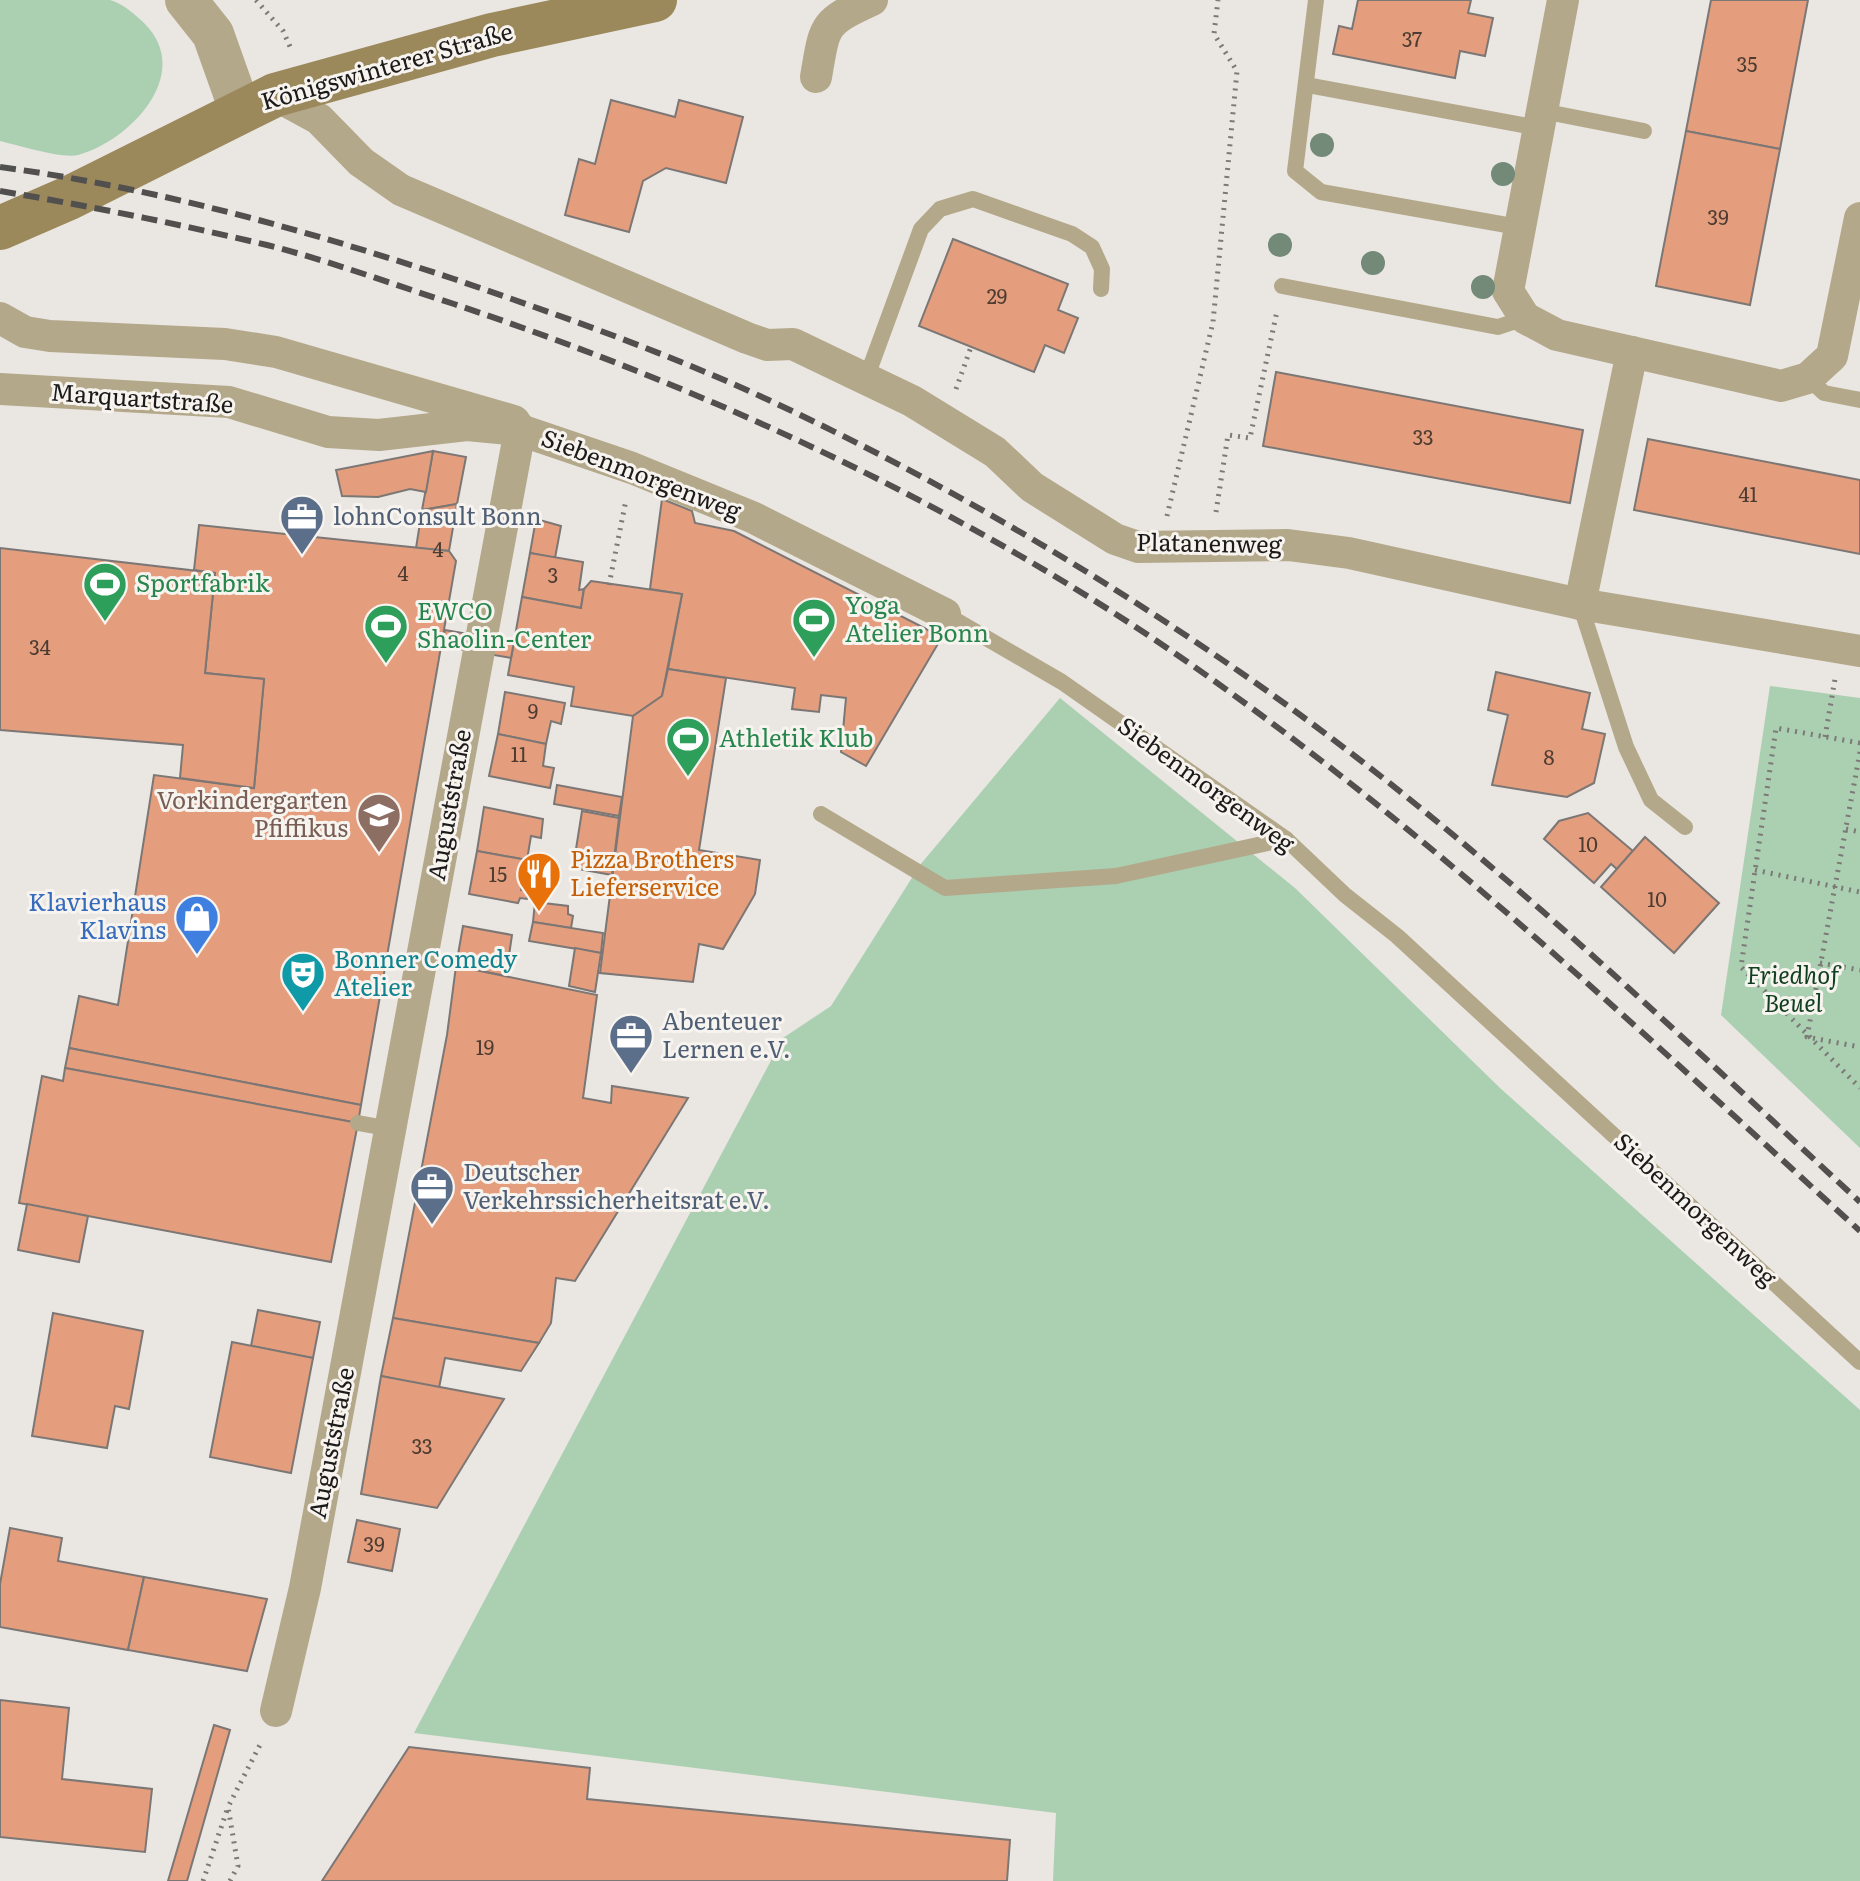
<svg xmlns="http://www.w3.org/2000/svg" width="1860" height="1881" font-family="Literata,serif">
	<rect width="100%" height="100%" fill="#eae6e2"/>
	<g fill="#aad0b1">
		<path d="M0,0C27,0 87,0 110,0C122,3 136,15 145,24C194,74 130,141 78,155C62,159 18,145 0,141Z"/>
		<polygon points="1770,686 1860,698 1860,1148 1721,1015"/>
		<polygon points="1060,698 1295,888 1500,1088 1860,1410 1860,1881 1053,1881 1056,1813 414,1733 783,1038 831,1006 920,865"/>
	</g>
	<g fill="#e49e7d" stroke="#7c7775" stroke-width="2">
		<polygon points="1358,0 1471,0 1468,13 1493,18 1485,56 1460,51 1455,78 1333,54 1339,26 1352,29"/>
		<polygon points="1711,0 1808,0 1780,149 1686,131"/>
		<polygon points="611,100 675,117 679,100 743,117 726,183 666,168 643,181 629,232 565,215 579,159 595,164"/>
		<polygon points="1686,131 1780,149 1750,305 1656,286"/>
		<polygon points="953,239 1068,284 1058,310 1078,318 1064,353 1045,345 1034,372 919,326"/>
		<polygon points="1276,372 1583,430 1570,503 1263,446"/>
		<polygon points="1648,439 1860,480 1860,554 1634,510"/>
		<polygon points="433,451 466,457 457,504 422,510"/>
		<polygon points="433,451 426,492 410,489 378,497 342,496 336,470"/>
		<polygon points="662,499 692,511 695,523 734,531 942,637 866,766 841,752 846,698 821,695 819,712 792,709 795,688 668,669 682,594 650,589"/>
		<polygon points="457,504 449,551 416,548 422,510"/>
		<polygon points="536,519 561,526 555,558 530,553"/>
		<polygon points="199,525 449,551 456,561 361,1105 69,1048 79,996 118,1005 154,775 254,788 264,679 205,673 215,573 194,570"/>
		<polygon points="0,548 215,573 205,673 264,679 254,788 180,778 183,745 0,730"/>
		<polygon points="530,553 583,562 579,590 584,589 581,608 522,597"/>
		<polygon points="591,581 682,594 662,696 633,716 571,706 574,687 508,675 522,597 581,608 584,589"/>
		<polygon points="445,630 514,642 511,658 442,646"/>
		<polygon points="668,669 726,678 699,850 760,860 755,894 723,949 699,944 693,982 600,973 633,716 662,696"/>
		<polygon points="1496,672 1590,693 1582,729 1605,734 1594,783 1567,797 1492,785 1508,715 1488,710"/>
		<polygon points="505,692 565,703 561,724 551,721 546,744 498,734"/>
		<polygon points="498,734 546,744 543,766 554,768 550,788 489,776"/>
		<polygon points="557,785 622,797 619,816 554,804"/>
		<polygon points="484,807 543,819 541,838 531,836 527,860 477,851"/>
		<polygon points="582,811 619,818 612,875 573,868"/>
		<polygon points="1588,813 1633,851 1617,869 1611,864 1594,883 1544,839 1559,821"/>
		<polygon points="1645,837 1719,903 1674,953 1601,887"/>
		<polygon points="477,851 527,860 521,890 529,891 527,899 520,898 518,903 469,894"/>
		<polygon points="535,902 568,906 568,914 573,916 571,928 533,922"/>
		<polygon points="533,922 603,933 601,953 529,941"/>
		<polygon points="463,926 512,935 506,976 456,966"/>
		<polygon points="575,948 601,953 595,992 569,986"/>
		<polygon points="456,966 597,995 583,1098 611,1103 612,1086 688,1098 575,1281 556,1278 551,1323 539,1343 393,1318 447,1035"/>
		<polygon points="69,1048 361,1105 358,1123 65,1068"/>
		<polygon points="65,1068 358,1123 331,1262 19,1203 42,1076 63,1081"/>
		<polygon points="27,1204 88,1216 79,1262 18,1250"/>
		<polygon points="258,1310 320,1322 313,1358 251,1346"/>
		<polygon points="53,1313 143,1331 129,1409 115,1406 107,1448 32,1436"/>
		<polygon points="393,1318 539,1343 521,1371 445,1358 439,1388 381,1376"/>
		<polygon points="232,1342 313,1358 291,1473 210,1457"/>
		<polygon points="381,1376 504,1399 437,1508 361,1494"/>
		<polygon points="357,1520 400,1529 392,1571 348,1562"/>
		<polygon points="10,1528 62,1538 58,1561 144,1577 128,1650 0,1627 0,1584"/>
		<polygon points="144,1577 267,1599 247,1671 128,1650"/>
		<polygon points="0,1700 69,1708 62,1779 152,1789 145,1852 0,1837"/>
		<polygon points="214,1725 230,1730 187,1881 168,1881"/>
		<polygon points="409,1747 590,1768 587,1799 1010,1840 1007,1881 322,1881"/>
	</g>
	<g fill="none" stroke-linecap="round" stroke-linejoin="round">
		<g stroke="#7c7977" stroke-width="5" stroke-dasharray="2 6" stroke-linecap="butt">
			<polyline points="256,0 283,31 292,51"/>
			<polyline points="956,389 971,347"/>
			<polyline points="1216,512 1228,435 1250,438 1277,311"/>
			<polyline points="1167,516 1213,322 1237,71 1214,34 1218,0"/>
			<polyline points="609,585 626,500"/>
			<polyline points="1825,737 1835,679"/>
			<polyline points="1860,743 1776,728 1741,967 1860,1088"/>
			<polyline points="1860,752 1807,1037 1860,1047"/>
			<polyline points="1846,829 1860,832"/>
			<polyline points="1755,870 1860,892"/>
			<polyline points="1820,963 1860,970"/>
			<polyline points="203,1881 227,1810"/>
			<polyline points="230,1881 238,1866 228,1807 262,1741"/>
		</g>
		<g stroke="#b4a88a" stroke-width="16">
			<polyline points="1316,0 1295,171 1321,192 1518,227"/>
			<polyline points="1307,85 1539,128"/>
			<polyline points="1542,111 1644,131"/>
			<polyline points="1282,286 1498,327 1525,318"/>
			<polyline points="1808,378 1824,393 1860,400"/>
			<polyline points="866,379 921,229 940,209 973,199 1072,234 1092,247 1102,269 1101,289"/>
			<polyline points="1580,604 1626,747 1651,800 1685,827"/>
			<polyline points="945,614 1062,682 1286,839 1345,895 1397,936 1860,1362"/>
			<polyline points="821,814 945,888 1116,876 1286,839"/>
			<polyline points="358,1123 391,1129"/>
		</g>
		<g stroke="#b4a88a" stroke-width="32">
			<polyline points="1563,0 1508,291 1525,318 1557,335 1781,386 1808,378 1832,356 1860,218"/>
			<path d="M816,77C825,25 822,23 872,0"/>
			<polyline points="275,95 319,119 361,162 401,190 747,338 767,345 793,344 912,401 995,452 1032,487 1115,539 1138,547 1288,545 1349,553 1580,604 1860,651"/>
			<polyline points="0,318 25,332 50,336 225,344 276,352 514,421 520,430 305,1588 276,1711"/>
			<polyline points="0,389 229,402 328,432 379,435 467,425 520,430 632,468 752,517 945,614"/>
			<polyline points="1580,604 1632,352"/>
		</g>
		<polyline stroke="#b4a88a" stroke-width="42" points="186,0 213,34 240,110"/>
		<polyline stroke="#9b895c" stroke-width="44" points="0,228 69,198 275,95 492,35 655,0"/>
		<g stroke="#52504e" stroke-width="6" stroke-dasharray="16 8" stroke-linecap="butt">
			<path d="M0,167C155,188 306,230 454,279C553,313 653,348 749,391C920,469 1085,565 1240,672C1463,826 1661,1018 1860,1202"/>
			<path d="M0,191C89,206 179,224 267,245C330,261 392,284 454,304C728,396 997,522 1231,693C1455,855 1656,1045 1860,1231"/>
		</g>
	</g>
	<g fill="#728a77">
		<circle cx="1322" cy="145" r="12"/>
		<circle cx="1503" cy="174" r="12"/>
		<circle cx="1280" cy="245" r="12"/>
		<circle cx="1373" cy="263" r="12"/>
		<circle cx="1483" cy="287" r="12"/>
	</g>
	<defs>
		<g id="office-pin" transform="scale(2.3)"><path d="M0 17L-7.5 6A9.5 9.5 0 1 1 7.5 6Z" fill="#5c6f8a" stroke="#f7f3ef"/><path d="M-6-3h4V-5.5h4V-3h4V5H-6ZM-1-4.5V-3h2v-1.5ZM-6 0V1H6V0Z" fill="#fff"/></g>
		<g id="stadium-pin" transform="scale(2.3)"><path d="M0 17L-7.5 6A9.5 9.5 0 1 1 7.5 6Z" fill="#2e9e5b" stroke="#f7f3ef"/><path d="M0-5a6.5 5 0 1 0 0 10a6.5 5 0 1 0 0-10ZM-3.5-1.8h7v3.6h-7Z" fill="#fff"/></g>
		<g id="school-pin" transform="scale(2.3)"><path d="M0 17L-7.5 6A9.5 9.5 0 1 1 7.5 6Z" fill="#8d6e63" stroke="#f7f3ef"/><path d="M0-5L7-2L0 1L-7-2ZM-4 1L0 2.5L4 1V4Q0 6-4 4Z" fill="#fff"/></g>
		<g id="restaurant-pin" transform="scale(2.3)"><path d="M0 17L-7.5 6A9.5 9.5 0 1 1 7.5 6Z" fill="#e8710a" stroke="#f7f3ef"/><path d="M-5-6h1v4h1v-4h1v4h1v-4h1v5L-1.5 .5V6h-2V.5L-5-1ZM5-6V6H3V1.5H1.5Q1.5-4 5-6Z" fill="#fff"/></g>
		<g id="shop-pin" transform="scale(2.3)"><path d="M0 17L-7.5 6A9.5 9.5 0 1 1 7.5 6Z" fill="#3f7fe0" stroke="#f7f3ef"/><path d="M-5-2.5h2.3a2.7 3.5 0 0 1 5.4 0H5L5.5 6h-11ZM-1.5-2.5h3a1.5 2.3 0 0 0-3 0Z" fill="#fff"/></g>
		<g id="theatre-pin" transform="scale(2.3)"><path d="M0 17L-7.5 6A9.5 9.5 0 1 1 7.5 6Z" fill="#0f9aa8" stroke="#f7f3ef"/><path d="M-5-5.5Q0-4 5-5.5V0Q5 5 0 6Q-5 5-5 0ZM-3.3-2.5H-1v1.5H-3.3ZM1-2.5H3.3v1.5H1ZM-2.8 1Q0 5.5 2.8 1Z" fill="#fff"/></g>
	</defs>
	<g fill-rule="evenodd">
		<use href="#office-pin" x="302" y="517"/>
		<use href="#stadium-pin" x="105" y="584"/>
		<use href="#stadium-pin" x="814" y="620"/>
		<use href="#stadium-pin" x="386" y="626"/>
		<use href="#stadium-pin" x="688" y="739"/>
		<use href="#school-pin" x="379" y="815"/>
		<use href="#restaurant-pin" x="539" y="874"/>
		<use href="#shop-pin" x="197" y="917"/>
		<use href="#theatre-pin" x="303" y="974"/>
		<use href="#office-pin" x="631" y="1036"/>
		<use href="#office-pin" x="432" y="1187"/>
	</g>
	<g text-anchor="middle" stroke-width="6" stroke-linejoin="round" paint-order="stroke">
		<g font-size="20" fill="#4e3c33">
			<text x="1412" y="47">37</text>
			<text x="1747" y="72">35</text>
			<text x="1718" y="225">39</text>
			<text x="997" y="304">29</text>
			<text x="1423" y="445">33</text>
			<text x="1748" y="502">41</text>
			<text x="438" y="557">4</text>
			<text x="403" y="581">4</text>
			<text x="553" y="583">3</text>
			<text x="40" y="655">34</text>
			<text x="533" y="719">9</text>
			<text x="519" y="762">11</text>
			<text x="1549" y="765">8</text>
			<text x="1588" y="852">10</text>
			<text x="498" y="882">15</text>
			<text x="1657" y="907">10</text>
			<text x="485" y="1055">19</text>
			<text x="422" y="1454">33</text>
			<text x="374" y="1552">39</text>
		</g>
		<g font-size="24" fill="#1c1b1a" stroke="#f7f3ef">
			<text transform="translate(387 67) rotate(-16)" y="8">Königswinterer Straße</text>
			<text transform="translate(142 399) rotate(4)" y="8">Marquartstraße</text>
			<text transform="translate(641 475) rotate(21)" y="8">Siebenmorgenweg</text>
			<text transform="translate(1209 544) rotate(1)" y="8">Platanenweg</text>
			<text transform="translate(1206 785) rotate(36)" y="8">Siebenmorgenweg</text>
			<text transform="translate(450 805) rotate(-80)" y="8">Auguststraße</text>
			<text transform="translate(1695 1210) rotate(43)" y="8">Siebenmorgenweg</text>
			<text transform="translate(332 1443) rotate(-79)" y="8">Auguststraße</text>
		</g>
		<g font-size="24" fill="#4e5e75" stroke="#f7f3ef" text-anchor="start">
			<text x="333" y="525">lohnConsult Bonn</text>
			<text x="662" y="1030">Abenteuer<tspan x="662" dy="28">Lernen e.V.</tspan></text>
			<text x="463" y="1181">Deutscher<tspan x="463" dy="28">Verkehrssicherheitsrat e.V.</tspan></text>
		</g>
		<g font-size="24" fill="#27864d" stroke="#f7f3ef" text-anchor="start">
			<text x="136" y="592">Sportfabrik</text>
			<text x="845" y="614">Yoga<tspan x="845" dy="28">Atelier Bonn</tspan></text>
			<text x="417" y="620">EWCO<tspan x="417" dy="28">Shaolin-Center</tspan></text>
			<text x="719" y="747">Athletik Klub</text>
		</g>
		<g font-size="24" fill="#785e54" stroke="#f7f3ef" text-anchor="end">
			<text x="348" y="809">Vorkindergarten<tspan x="348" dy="28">Pfiffikus</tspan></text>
		</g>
		<g font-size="24" fill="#c56008" stroke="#f7f3ef" text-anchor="start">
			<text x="570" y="868">Pizza Brothers<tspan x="570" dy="28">Lieferservice</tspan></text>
		</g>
		<g font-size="24" fill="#366cbe" stroke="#f7f3ef" text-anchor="end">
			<text x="166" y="911">Klavierhaus<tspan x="166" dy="28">Klavins</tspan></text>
		</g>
		<g font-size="24" fill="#0d838f" stroke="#f7f3ef" text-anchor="start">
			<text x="334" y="968">Bonner Comedy<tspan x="334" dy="28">Atelier</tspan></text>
		</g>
		<g font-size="24" font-style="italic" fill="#103f1f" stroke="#f7f3ef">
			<text x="1793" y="984">Friedhof<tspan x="1793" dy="28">Beuel</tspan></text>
		</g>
	</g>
</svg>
